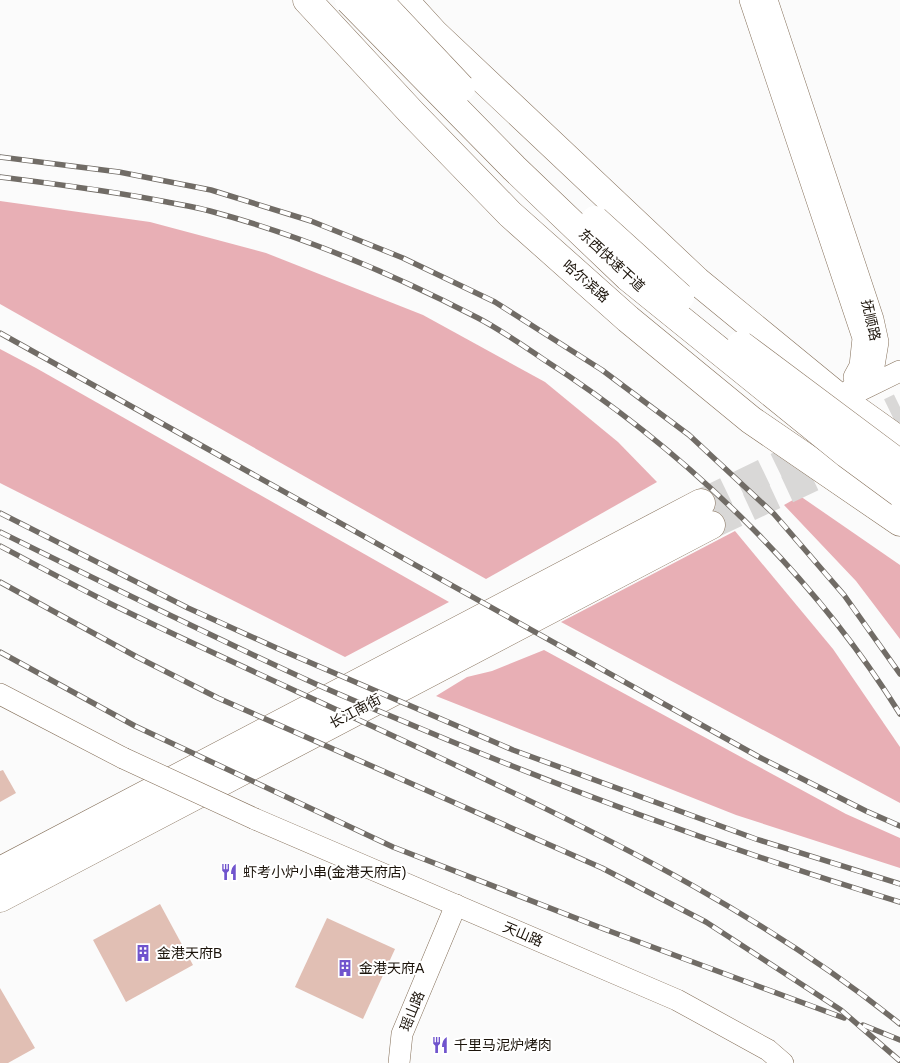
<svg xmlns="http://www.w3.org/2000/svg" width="900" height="1063" font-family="Helvetica,'Noto Sans SC',sans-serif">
	<rect width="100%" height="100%" fill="#fbfbfb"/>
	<g fill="#e8afb5">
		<polygon points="0,201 150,222 266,253 423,315 545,382 618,442 657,482 486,579 0,304"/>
		<polygon points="0,349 36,368 449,602 345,657 0,483"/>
		<polygon points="800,496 900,565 900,639 856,581 784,505"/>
		<polygon points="735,531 833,649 900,747 900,803 561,622"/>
		<polygon points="544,650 846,814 900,838 900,868 736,815 436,696 467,677 492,671"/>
	</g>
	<g fill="#e1bfb4">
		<polygon points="3,770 16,793 0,802 0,771"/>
		<polygon points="160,904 193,965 126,1002 93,940"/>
		<polygon points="327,918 395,949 363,1019 295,987"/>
		<polygon points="0,988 35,1048 8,1063 0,1063"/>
	</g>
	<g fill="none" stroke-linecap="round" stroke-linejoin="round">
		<g stroke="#d9d8d7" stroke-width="28" stroke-dasharray="28 14" stroke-linecap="butt">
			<polyline points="701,503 900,407"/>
			<polyline points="711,525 846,462"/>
		</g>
		<g stroke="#846f59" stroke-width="22">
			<g id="minor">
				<polyline points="750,0 863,338 860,366 854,377"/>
				<polyline points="767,0 873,319 878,342 874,366 841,399"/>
				<polyline points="855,393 900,371"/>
				<polyline points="0,694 123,758"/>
				<polyline points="255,819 677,1000 768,1050 783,1063"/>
				<polyline points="399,1063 402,1034 456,905"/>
			</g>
		</g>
		<g stroke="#846f59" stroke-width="29">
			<g id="major">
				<polyline points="307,0 411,112 510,214 628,319 751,420 900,522"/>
				<polyline points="404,0 434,33 697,281 841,399 900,441"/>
				<polyline points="0,871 701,503"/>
				<polyline points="0,898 711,525"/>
			</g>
		</g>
		<use href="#minor" stroke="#fff" stroke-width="21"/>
		<use href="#major" stroke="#fff" stroke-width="28"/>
		<g stroke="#716c66" stroke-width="5.5">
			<g id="rail">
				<polyline points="0,157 119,172 211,190 311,221 403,258 495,302 602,370 689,435 774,514 844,595 900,674"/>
				<path d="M0,177C56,184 112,191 167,202C182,205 196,207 210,211C303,236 393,274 478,318C501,330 522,345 543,359C683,449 812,572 900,714"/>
				<polyline points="0,333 759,757 866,811 900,826"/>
				<polyline points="0,513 188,608 281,650 513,750 756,839 900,884"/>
				<path d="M0,532C105,584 211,636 318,685C361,704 405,722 448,740C596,801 747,856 900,902"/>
				<path d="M0,546C36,565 73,585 109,603C229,662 351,715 472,773C621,844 771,920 900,1024"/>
				<polyline points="0,582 137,657 218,698 602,868 706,922 841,1010 900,1061"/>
				<polyline points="0,652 135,726 393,847 604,929 844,1018"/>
				<polyline points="863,1025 900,1040"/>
			</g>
		</g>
		<use href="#rail" stroke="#fff" stroke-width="4" stroke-dasharray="11" stroke-linecap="butt"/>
		<g stroke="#846f59" stroke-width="22" stroke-linecap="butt">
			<polyline id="minor-bridge" points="123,758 255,819"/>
		</g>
		<g stroke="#846f59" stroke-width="29" stroke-linecap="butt">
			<g id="highway-bridge">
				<polyline points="349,0 514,168 628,277 847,454 900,493"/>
				<polyline points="378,0 461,88"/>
				<polyline points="595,220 680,297"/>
				<polyline points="741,345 900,464"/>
			</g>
		</g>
		<use href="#minor-bridge" stroke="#fff" stroke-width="21"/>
		<use href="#highway-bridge" stroke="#fff" stroke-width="28"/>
	</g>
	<defs>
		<g id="restaurant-bare" transform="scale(1.35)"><path d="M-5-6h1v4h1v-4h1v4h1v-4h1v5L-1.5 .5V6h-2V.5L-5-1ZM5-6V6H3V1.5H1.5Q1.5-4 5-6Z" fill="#7054cd" stroke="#fff" stroke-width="2.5" paint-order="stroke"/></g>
		<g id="building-bare" transform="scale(1.35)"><path d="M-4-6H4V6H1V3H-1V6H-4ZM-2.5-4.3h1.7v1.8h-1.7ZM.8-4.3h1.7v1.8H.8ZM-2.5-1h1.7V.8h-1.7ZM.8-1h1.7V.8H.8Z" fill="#7054cd" stroke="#fff" stroke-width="2.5" paint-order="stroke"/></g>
	</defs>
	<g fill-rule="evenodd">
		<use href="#restaurant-bare" x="229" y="872"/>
		<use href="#building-bare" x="143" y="953"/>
		<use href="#building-bare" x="345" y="968"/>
		<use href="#restaurant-bare" x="440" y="1045"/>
	</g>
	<g text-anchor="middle" stroke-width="4" stroke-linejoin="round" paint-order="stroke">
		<g font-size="14" fill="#1b130a" stroke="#fff">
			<text transform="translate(612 260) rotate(43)" y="5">东西快速干道</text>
			<text transform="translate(586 281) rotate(41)" y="5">哈尔滨路</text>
			<text transform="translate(871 320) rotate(77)" y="5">抚顺路</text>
			<text transform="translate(355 711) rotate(-28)" y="5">长江南街</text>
			<text transform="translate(523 934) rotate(23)" y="5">天山路</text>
			<text transform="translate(412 1011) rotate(-68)" y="5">瑶山路</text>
		</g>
		<g font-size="14" fill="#1b130a" stroke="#fff" text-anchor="start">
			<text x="243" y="877">虾考小炉小串(金港天府店)</text>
			<text x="157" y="958">金港天府B</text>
			<text x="359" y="973">金港天府A</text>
			<text x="454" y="1050">千里马泥炉烤肉</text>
		</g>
	</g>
</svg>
